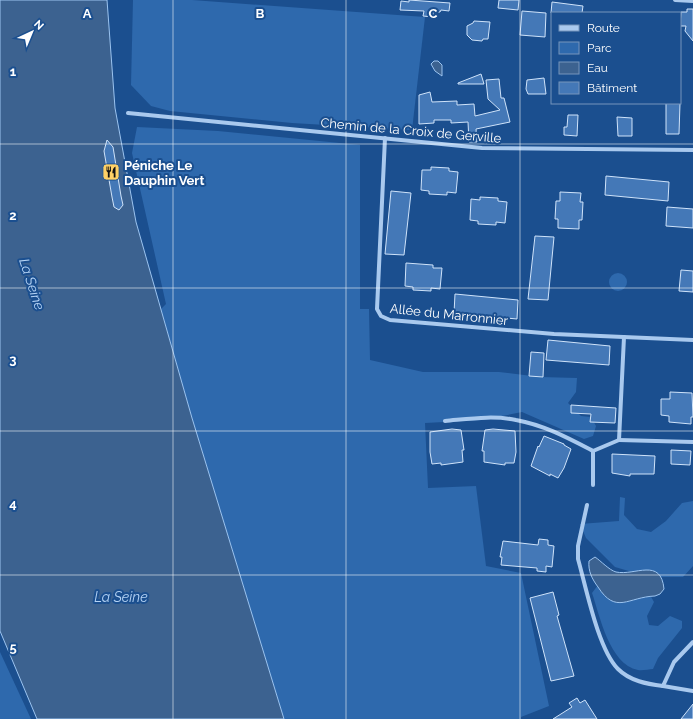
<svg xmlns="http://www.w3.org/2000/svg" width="693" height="719" font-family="Raleway,sans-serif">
	<rect width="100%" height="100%" fill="#1b4f8f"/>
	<g fill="#2e69ad">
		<polygon points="133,0 192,0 425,17 412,130 292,123 170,111 151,106 131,85"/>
		<polygon points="137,127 218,131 360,145 360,309 369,309 370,360 423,372 499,372 540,377 577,378 576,392 568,403 581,416 591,417 596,426 593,436 584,439 522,412 482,420 425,423 428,488 476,486 486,566 521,573 549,706 521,717 521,719 284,719 192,418 161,309 166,304 132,153"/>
		<circle cx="618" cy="282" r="9"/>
		<polygon points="620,497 625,498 624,515 637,529 651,532 666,521 682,503 693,501 693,566 683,577 649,577 615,567 586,538 580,524 619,521"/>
		<path d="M598,585L646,588L654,602L647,616L649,625L658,626L670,616L682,621V628L658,658L653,669C649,669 642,671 638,670C609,664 600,616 592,593Z"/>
		<polygon points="0,652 31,719 0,719"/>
	</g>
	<g fill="#3c6290" stroke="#9cc4f0">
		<polygon points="0,0 107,0 115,108 136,222 192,418 284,719 37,719 0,631"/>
		<polygon points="434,61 438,61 442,65 442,76 435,71 431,64"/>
		<path d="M595,557C601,561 609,570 616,572C635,576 661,557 664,589L660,594L655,596C628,597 616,615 598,587C592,579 588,571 589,561Z"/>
	</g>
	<g fill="#4478b7" stroke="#cfe3fa">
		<polygon points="409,0 450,3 449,11 441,10 440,12 433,12 433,17 423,16 424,11 400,10 401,1 409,2"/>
		<polygon points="499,0 519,0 518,10 498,8"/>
		<polygon points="552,2 583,6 582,13 551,13"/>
		<polygon points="687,9 693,9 693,41 685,31 686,26 680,26 681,12 687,12"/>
		<polygon points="522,11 546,13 545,37 520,35"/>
		<polygon points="474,21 490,22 488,39 483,39 482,41 472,40 467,35 467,26 473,23"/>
		<polygon points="481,74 484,84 458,84 458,83"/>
		<polygon points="544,78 546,94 528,94 526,89 527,80"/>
		<polygon points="499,79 501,98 504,98 510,122 476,129 477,142 469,142 468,122 451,123 451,120 434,120 434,123 419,124 419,95 430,92 432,102 457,101 457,105 474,104 475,116 500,110 488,99 486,80"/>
		<polygon points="666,103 680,103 679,134 666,134"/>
		<polygon points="568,115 578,115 577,136 564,135 564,127 567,127"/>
		<polygon points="617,117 632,118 632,136 618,136"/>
		<polygon points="107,140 113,147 121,196 123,205 119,210 114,207 112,197 104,151"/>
		<polygon points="431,167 449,168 449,171 458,172 456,193 447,192 447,195 429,194 429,191 421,190 422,170 431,170"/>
		<polygon points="606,176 669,182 668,201 605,195"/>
		<polygon points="391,191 411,193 404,255 385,254"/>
		<polygon points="560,192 581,193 580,202 583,202 582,220 579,220 579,229 558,228 558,219 555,219 556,201 560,201"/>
		<polygon points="480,197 498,198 498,201 507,202 505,223 496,222 496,225 478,224 478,221 470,220 471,199 480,200"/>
		<polygon points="667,207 693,209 693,228 666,226"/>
		<polygon points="535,236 554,237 548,300 528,299"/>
		<polygon points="406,263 433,265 433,268 442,268 440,289 431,288 431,291 413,290 413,287 405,286"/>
		<polygon points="681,270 693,271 693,292 679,291"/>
		<polygon points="455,294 518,300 517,319 454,313"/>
		<polygon points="548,340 610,346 609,365 546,360"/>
		<polygon points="531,352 544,353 543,377 529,376"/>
		<polygon points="670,392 692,393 693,417 691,417 691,424 669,422 669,416 661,415 661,399 670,399"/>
		<polygon points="571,405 616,408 615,423 590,422 591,414 571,413"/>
		<polygon points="452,429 461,430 464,450 462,450 463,462 441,465 441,463 432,464 430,452 430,432"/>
		<polygon points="493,429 515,431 516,452 514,463 505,463 505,465 484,462 484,451 482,451 485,430"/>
		<polygon points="544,436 564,444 564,445 571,449 564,468 558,478 550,474 550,476 531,466 538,446 539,447"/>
		<polygon points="671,450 691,451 690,465 671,464"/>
		<polygon points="612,454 655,456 654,474 630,474 630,476 612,473"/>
		<polygon points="539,539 548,540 548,545 554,546 552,567 546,566 546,572 537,571 537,568 501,565 502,557 500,557 503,541 538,545"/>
		<polygon points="553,592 559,615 557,616 574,676 551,681 530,598"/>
		<polygon points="577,698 580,703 585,700 597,719 553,719 572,707 569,703"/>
		<polygon points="693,704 693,719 681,719"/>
	</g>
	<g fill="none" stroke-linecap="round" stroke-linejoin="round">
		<g stroke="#a9c9ee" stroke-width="4">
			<polyline points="675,0 693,1"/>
			<polyline points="128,113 482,148 693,150"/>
			<polyline points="385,138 377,309 381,316 390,320 554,334 693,340"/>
			<path d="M445,421C468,419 493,415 516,420C544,425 568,438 593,451"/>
			<polyline points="619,440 693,442"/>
			<polyline points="593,485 593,451 619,440 624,337"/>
			<path d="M587,505L578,546V559C586,587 598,649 618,669C630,681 647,684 663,686L674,662L693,642"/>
			<polyline points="663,686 693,691"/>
		</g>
	</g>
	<path fill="none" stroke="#fff" stroke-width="1" stroke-opacity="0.55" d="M173,0V719M346,0V719M520,0V719M0,144H693M0,288H693M0,431H693M0,575H693"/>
	<defs>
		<g id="restaurant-square" transform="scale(0.9)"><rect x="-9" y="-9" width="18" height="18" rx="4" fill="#ffd166" stroke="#1b4f8f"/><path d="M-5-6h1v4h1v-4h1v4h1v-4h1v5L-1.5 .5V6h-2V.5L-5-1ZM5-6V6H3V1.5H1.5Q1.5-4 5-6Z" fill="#111"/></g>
	</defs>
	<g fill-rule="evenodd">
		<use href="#restaurant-square" x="111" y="172"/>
	</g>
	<g text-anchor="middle" stroke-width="4" stroke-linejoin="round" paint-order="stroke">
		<g font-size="13" fill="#fff" stroke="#1b4f8f">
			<text transform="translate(411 130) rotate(5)" y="5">Chemin de la Croix de Gerville</text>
			<text transform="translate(449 314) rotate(6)" y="5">Allée du Marronnier</text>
		</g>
		<g font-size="13" font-weight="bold" fill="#fff" stroke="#1b4f8f" text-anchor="start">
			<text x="124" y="170">Péniche Le<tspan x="124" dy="15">Dauphin Vert</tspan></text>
		</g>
		<g font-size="14" font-style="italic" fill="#b5d3f5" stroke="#1b4f8f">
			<text transform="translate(32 284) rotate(72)" y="5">La Seine</text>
			<text x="121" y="602">La Seine</text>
		</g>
	</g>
	<g font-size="13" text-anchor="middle" font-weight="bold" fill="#fff" stroke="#1b4f8f" stroke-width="4" stroke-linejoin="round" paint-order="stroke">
		<text x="87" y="18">A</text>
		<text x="260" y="18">B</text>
		<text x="433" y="18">C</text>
		<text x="13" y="76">1</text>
		<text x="13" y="220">2</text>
		<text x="13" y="364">3</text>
		<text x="13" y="508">4</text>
		<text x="13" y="652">5</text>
	</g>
	<rect x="551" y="12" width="130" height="92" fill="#1b4f8f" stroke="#7695bc"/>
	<rect x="559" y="25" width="20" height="6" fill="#a9c9ee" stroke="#7695bc"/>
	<text x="587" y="32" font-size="12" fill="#ffffff">Route</text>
	<rect x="559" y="42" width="20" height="12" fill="#2e69ad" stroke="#7695bc"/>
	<text x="587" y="52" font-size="12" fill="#ffffff">Parc</text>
	<rect x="559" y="62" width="20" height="12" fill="#3c6290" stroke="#7695bc"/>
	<text x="587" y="72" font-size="12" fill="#ffffff">Eau</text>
	<rect x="559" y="82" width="20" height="12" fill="#4478b7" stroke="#7695bc"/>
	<text x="587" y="92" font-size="12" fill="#ffffff">Bâtiment</text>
	<g transform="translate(32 32) rotate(44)" stroke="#1b4f8f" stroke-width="3" paint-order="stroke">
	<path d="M0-3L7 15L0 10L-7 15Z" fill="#ffffff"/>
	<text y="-6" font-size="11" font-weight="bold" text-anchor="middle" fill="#ffffff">N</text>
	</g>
</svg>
